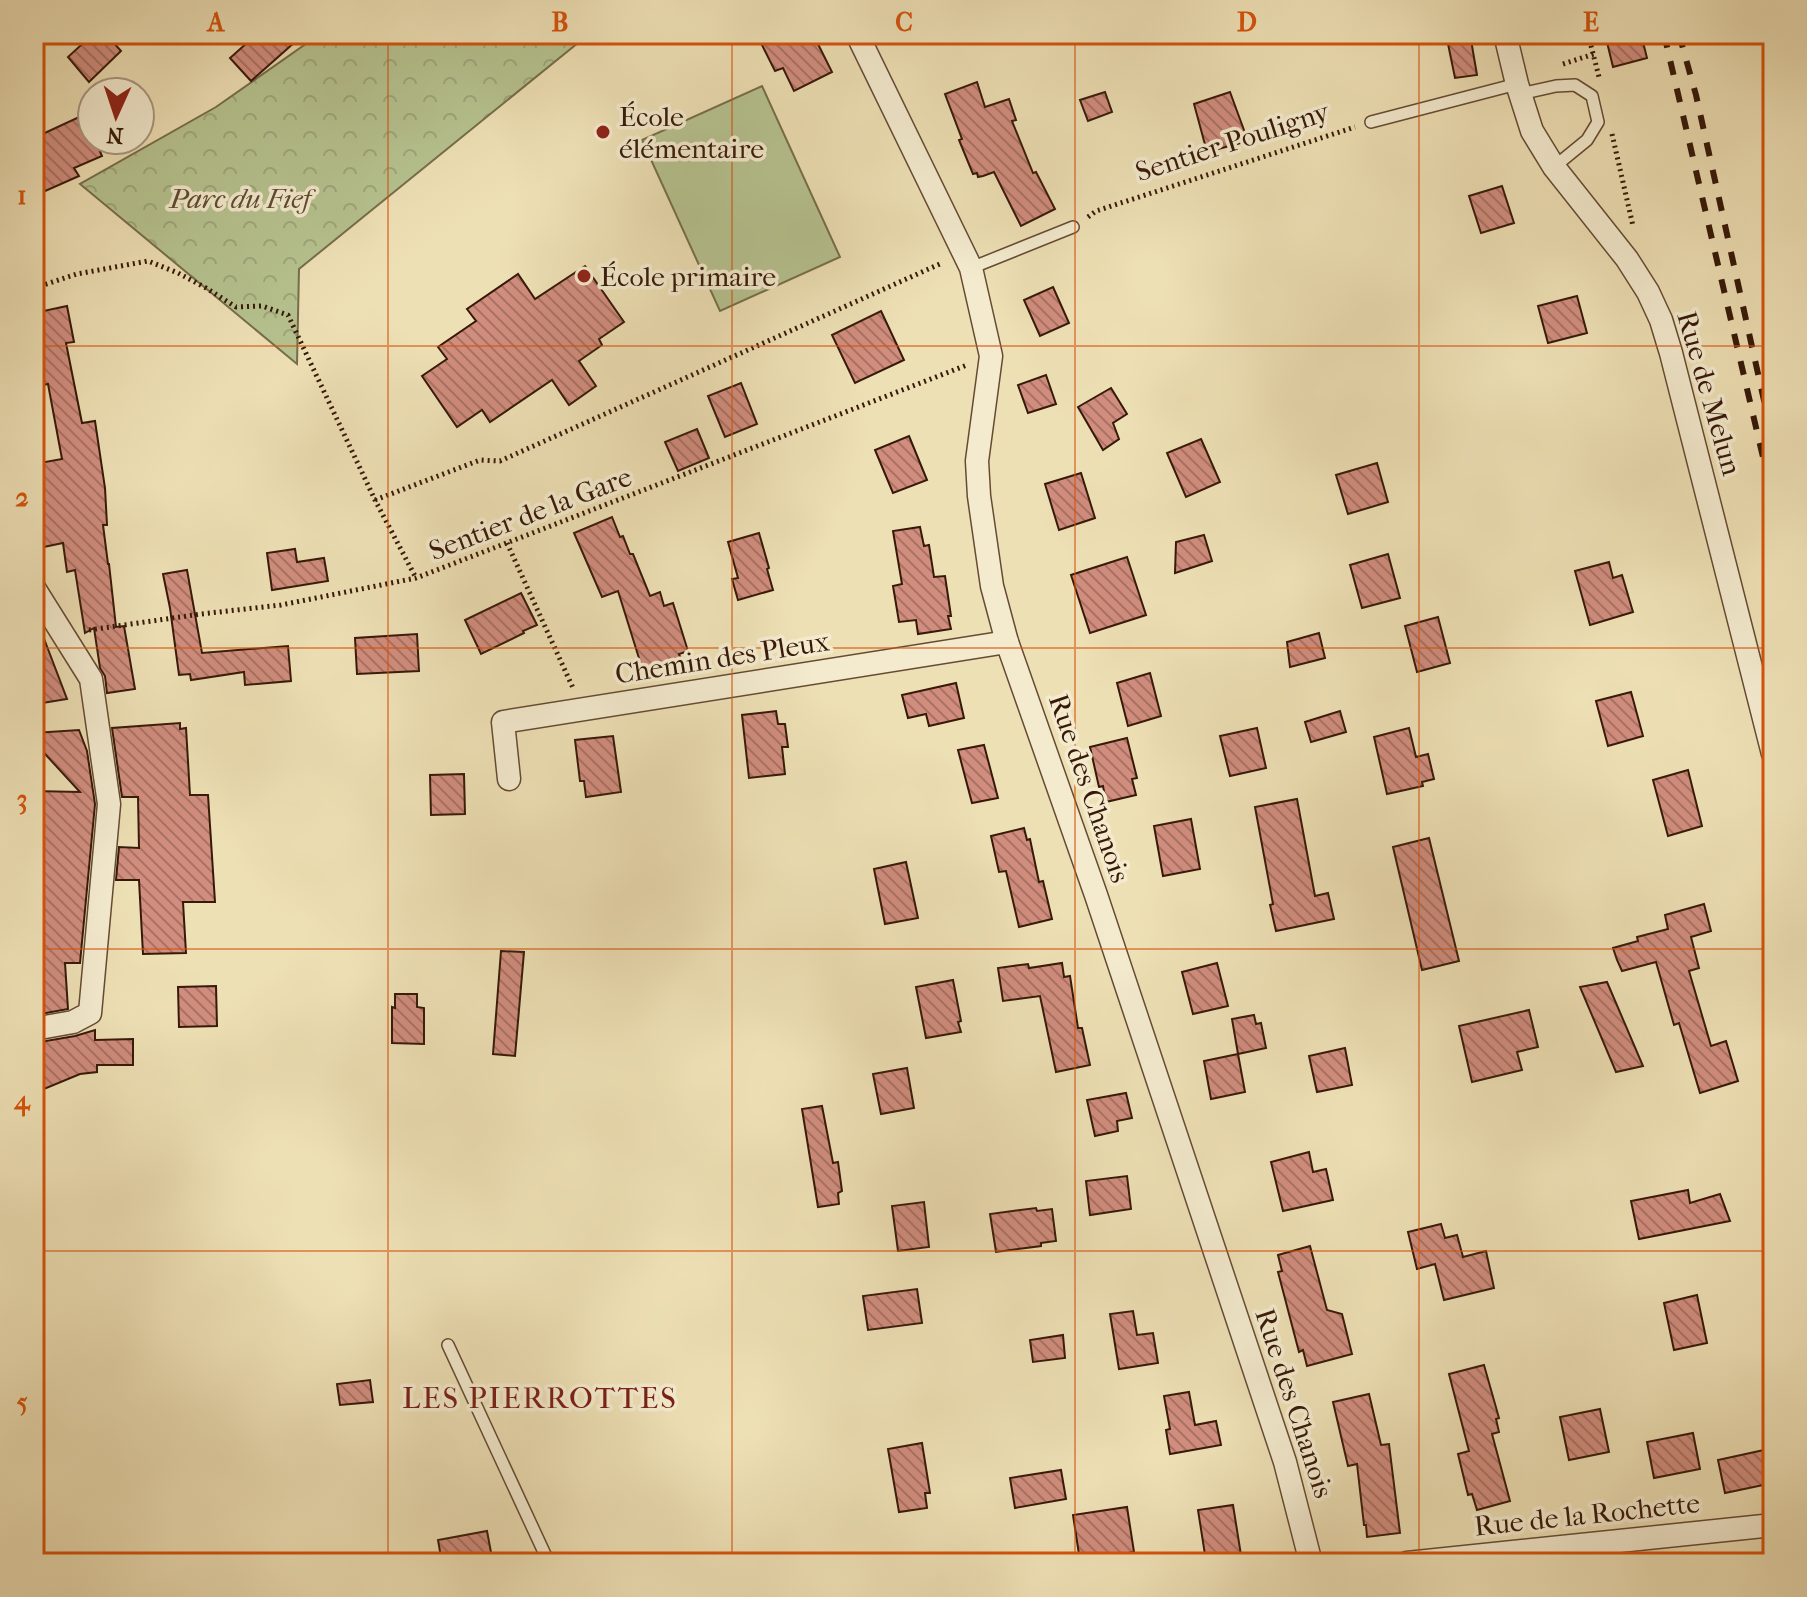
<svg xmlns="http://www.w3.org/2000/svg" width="1807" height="1597" font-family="'IM FELL French Canon',serif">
	<defs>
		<pattern id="forest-crowns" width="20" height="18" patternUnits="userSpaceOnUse" patternTransform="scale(2)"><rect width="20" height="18" fill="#b6c390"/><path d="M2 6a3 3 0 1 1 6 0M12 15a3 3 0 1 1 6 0" fill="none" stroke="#9da77b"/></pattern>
		<pattern id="building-back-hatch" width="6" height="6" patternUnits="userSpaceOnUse" patternTransform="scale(2)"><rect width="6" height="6" fill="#d18d7e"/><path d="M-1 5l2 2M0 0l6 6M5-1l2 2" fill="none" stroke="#aa7265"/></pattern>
	</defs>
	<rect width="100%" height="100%" fill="#eee0b5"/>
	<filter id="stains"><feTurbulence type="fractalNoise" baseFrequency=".0025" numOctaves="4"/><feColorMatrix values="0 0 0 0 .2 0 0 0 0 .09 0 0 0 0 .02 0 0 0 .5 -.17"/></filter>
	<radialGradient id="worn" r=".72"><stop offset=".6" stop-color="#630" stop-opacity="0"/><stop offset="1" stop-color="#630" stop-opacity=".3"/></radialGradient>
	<polygon fill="#b6c390" stroke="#766e4c" stroke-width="2" points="762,86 840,257 720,311 642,140"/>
	<polygon fill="url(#forest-crowns)" stroke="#766e4c" stroke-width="2" points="320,34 589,34 299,269 297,364 80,184 216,107"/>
	<g fill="url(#building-back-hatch)" stroke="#371909" stroke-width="2">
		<polygon points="93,34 106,34 121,51 89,82 68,57"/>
		<polygon points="257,34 304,34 251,81 230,58"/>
		<polygon points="775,34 813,34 832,72 794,91 783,68 775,71 760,41"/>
		<polygon points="1446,34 1470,34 1477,75 1455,78"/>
		<polygon points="1605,34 1641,34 1647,58 1613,67"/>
		<polygon points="977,82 985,107 1009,99 1016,120 1012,121 1033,173 1036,172 1055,209 1021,226 994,172 983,176 978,177 977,173 973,174 959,140 962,139 945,94"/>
		<polygon points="1105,92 1112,112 1088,121 1080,100"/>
		<polygon points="1230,92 1248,141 1207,152 1194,104"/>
		<polygon points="92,111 92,140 95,140 102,156 74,168 79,176 34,196 34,138"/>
		<polygon points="1502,186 1514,223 1481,233 1469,196"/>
		<polygon points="585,266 624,322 599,339 602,345 579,361 596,386 569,405 552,380 490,422 482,410 457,427 422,376 447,359 438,347 476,321 467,309 518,274 535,299"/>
		<polygon points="1053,287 1069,323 1040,336 1024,300"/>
		<polygon points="1577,296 1587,333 1548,343 1538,306"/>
		<polygon points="67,306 74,342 66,343 82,423 95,421 105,488 107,525 103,525 108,564 109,564 116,627 124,626 135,689 107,693 105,676 100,668 94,628 85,633 75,570 67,572 63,543 34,549 34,464 62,459 48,384 34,387 34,313"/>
		<polygon points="881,311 904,360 855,383 832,335"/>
		<polygon points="1046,375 1056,404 1028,413 1018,385"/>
		<polygon points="741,383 757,424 725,437 708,396"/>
		<polygon points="1111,388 1127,414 1113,423 1119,439 1103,450 1078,407"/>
		<polygon points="697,429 709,458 678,471 665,442"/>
		<polygon points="909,436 927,480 893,493 875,450"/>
		<polygon points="1201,439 1220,482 1186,497 1167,453"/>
		<polygon points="1377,463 1388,502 1348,514 1336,475"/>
		<polygon points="1081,473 1095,518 1059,530 1045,484"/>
		<polygon points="612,517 620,537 623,536 630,554 633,554 650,596 660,592 664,606 673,603 688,651 679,654 681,659 643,671 618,591 602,597 574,533"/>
		<polygon points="920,527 924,546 929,545 934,577 945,576 951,616 948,616 951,629 918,634 916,620 899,622 893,586 902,584 893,531"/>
		<polygon points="759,533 769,568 767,569 773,590 738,600 732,579 738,578 728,542"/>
		<polygon points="1204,535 1212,561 1175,573 1176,542"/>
		<polygon points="295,549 297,562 324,558 328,581 272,590 267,553"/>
		<polygon points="1388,554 1400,598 1362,608 1350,565"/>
		<polygon points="1127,557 1146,615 1090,633 1071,575"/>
		<polygon points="1609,562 1613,578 1622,575 1633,612 1590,625 1575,571"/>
		<polygon points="187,570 202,653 288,646 291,681 245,685 244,672 191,680 190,674 179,675 170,608 163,574"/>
		<polygon points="521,593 537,625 523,631 524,633 481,654 465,620"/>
		<polygon points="1438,617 1450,663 1417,672 1405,626"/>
		<polygon points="1319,633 1325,658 1290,667 1287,642"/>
		<polygon points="417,634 419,671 357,674 355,638"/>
		<polygon points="43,636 67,699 36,704"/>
		<polygon points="1150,673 1161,716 1128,726 1117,683"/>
		<polygon points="956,683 964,718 929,726 926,714 908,718 902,695"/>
		<polygon points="1631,692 1643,736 1608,746 1596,701"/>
		<polygon points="776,711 778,724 785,724 788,747 782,747 785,774 749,778 742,715"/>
		<polygon points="1340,711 1346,732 1311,742 1305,722"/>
		<polygon points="180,723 180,729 186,728 190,795 208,795 215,902 183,902 186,953 143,954 139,880 116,880 119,847 139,848 138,797 122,797 112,728"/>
		<polygon points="1257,728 1266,768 1230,776 1220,736"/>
		<polygon points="1409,728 1416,757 1428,754 1434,779 1422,782 1423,786 1387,794 1374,737"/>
		<polygon points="79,730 87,751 95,804 80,963 65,963 68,1009 35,1015 34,791 80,792 34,742 34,733"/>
		<polygon points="613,736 621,792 586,797 584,781 580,781 575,740"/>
		<polygon points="1127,738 1137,778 1132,779 1136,795 1106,802 1103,786 1099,787 1090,747"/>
		<polygon points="984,745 998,798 972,803 958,750"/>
		<polygon points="1688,770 1702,826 1668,836 1653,780"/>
		<polygon points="464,774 465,814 431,815 430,775"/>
		<polygon points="1297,799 1315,896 1328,893 1334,919 1276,931 1270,905 1273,904 1255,807"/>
		<polygon points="1191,819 1200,869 1163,876 1154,826"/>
		<polygon points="1024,828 1027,840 1030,839 1039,882 1043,881 1052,919 1019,927 1006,871 999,872 991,836"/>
		<polygon points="1429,838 1459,961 1422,970 1393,847"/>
		<polygon points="906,862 918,918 885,924 874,869"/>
		<polygon points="1704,904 1711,931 1691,937 1699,968 1689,971 1711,1046 1726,1041 1738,1081 1700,1093 1679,1023 1674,1025 1656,962 1622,971 1617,960 1613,948 1638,941 1637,937 1668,929 1665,915"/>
		<polygon points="501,951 524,952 515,1056 493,1054"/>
		<polygon points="1062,963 1064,977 1070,976 1078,1028 1082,1028 1090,1065 1056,1072 1040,996 1003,1001 998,968 1028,964 1029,968"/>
		<polygon points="1217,963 1228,1006 1193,1014 1182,972"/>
		<polygon points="953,980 961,1021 958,1022 961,1032 926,1038 916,987"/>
		<polygon points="1607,982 1643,1066 1616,1072 1580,987"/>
		<polygon points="216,986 217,1026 179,1027 178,987"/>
		<polygon points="395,994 417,994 417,1007 424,1008 424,1044 392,1043 392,1007 395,1008"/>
		<polygon points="1529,1010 1538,1047 1517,1052 1522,1070 1472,1082 1459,1026"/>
		<polygon points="1254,1015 1256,1024 1261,1023 1266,1048 1238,1054 1232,1019"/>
		<polygon points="95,1030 95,1040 133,1039 133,1065 97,1065 97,1072 80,1074 44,1089 34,1066 34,1043 75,1036"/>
		<polygon points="1345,1048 1352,1085 1317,1092 1309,1056"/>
		<polygon points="1238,1054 1245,1092 1211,1099 1204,1061"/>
		<polygon points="907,1068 914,1108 881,1114 873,1074"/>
		<polygon points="1126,1093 1132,1118 1117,1121 1118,1131 1095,1136 1087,1100"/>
		<polygon points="822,1106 833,1163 838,1162 842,1191 838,1193 839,1204 818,1207 802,1109"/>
		<polygon points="1309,1152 1313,1172 1326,1169 1333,1200 1283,1211 1271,1162"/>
		<polygon points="1127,1176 1131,1209 1090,1215 1086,1181"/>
		<polygon points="1688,1190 1690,1203 1720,1194 1730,1221 1639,1239 1631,1201"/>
		<polygon points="924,1202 929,1247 898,1251 892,1206"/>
		<polygon points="1036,1208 1037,1211 1052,1209 1056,1241 1041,1243 1041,1246 996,1252 990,1214"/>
		<polygon points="1441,1224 1445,1238 1457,1235 1463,1257 1486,1251 1494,1288 1444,1300 1435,1264 1417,1269 1408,1232"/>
		<polygon points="1310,1246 1327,1310 1342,1314 1352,1354 1307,1366 1303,1350 1299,1352 1278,1272 1282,1271 1278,1255"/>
		<polygon points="917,1289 922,1323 868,1330 863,1296"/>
		<polygon points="1697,1295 1707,1343 1674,1350 1664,1303"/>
		<polygon points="1133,1311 1137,1335 1153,1333 1158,1363 1119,1369 1110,1314"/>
		<polygon points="1063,1335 1065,1358 1033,1362 1030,1340"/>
		<polygon points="1484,1365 1499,1418 1496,1419 1499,1432 1492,1434 1510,1501 1477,1510 1472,1494 1468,1495 1458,1454 1469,1451 1449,1374"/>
		<polygon points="370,1380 373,1402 340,1405 337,1384"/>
		<polygon points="1189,1392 1195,1425 1216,1421 1221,1445 1170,1454 1166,1430 1170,1429 1164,1396"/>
		<polygon points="1369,1394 1381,1445 1389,1444 1400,1533 1367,1537 1366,1525 1364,1525 1357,1464 1348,1466 1333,1402"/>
		<polygon points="1600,1409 1609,1452 1569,1460 1560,1417"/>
		<polygon points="1693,1433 1700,1469 1654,1478 1647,1442"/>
		<polygon points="922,1443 930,1493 925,1493 927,1508 899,1512 888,1449"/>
		<polygon points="1773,1448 1773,1483 1725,1493 1718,1460"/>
		<polygon points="1061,1470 1066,1499 1015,1508 1010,1478"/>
		<polygon points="1233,1505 1241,1555 1206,1561 1198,1510"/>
		<polygon points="1127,1507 1134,1552 1080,1561 1073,1515"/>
		<polygon points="487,1531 493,1563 442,1563 438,1540"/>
	</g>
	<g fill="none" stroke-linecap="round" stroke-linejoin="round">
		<g stroke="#654b34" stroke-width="14">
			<g id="service">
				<polyline points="1520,94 1556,86 1575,85 1592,96 1598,122 1587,140 1554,167"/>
				<polyline points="1371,122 1517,84"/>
				<polyline points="971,268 1073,227"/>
				<polyline points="448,1345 549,1563"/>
			</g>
		</g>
		<g stroke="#654b34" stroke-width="25">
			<g id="minor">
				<polyline points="857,34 971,268 991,356 977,461 979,496 992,586 1007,642 1096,895 1285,1462 1311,1563"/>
				<polyline points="1505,34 1517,84 1532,131 1554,167 1627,259 1648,292 1661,320 1671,353 1773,754"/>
				<polyline points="34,588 91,679 109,804 90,1013 73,1022 34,1029"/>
				<polyline points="509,779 503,722 1007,642"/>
				<polyline points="1407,1563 1773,1525"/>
			</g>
		</g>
		<g stroke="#371909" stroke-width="5" stroke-dasharray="2 4" stroke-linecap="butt">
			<polyline points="1588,34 1599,77"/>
			<polyline points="1563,64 1594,54"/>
			<polyline points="1612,134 1633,226"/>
			<polyline points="1088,217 1096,211 1355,127"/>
			<polyline points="34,288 77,274 148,261 178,273 206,288 236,307 262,306 288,315 375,500 416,578"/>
			<polyline points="375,500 480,460 500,461 942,263"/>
			<polyline points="507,543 573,688"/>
			<polyline points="89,630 201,614 281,605 416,578 967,365"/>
		</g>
		<use href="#service" stroke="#f4ebcf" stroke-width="11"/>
		<use href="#minor" stroke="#f4ebcf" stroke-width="22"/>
		<g stroke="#371909" stroke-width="6" stroke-dasharray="14 14" stroke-linecap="butt">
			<polyline points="1664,34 1773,500"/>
			<polyline points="1679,34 1696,95 1773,441"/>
		</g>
	</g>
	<path fill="none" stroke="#d6530c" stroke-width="2" stroke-opacity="0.55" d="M388,34V1563M732,34V1563M1075,34V1563M1419,34V1563M34,346H1773M34,648H1773M34,949H1773M34,1251H1773"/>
	<g fill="#8f2418" stroke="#f4ebcf" stroke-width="3">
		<circle cx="603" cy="132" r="8"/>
		<circle cx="584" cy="276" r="8"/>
	</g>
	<g text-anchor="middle" stroke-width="7" stroke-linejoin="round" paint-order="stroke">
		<g font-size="28" fill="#371909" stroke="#f4ebcf" text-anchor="start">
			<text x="619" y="126">École<tspan x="619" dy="32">élémentaire</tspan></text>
			<text x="600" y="286">École primaire</text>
		</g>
		<g font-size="28" fill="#371909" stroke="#f4ebcf">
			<text transform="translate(1232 141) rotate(-18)" y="10">Sentier Pouligny</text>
			<text transform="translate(1710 393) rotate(74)" y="10">Rue de Melun</text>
			<text transform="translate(530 513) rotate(-21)" y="10">Sentier de la Gare</text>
			<text transform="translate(722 657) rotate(-9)" y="10">Chemin des Pleux</text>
			<text transform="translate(1090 788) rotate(71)" y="10">Rue des Chanois</text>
			<text transform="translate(1295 1403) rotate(72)" y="10">Rue des Chanois</text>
			<text transform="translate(1587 1514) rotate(-6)" y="10">Rue de la Rochette</text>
		</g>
		<g font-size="28" font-style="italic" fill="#5d4c32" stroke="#f4ebcf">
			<text x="240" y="208">Parc du Fief</text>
		</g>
		<g font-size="30" letter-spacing="2" fill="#7a1f14" stroke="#f4ebcf">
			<text x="540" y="1408">LES PIERROTTES</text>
		</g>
	</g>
	<rect width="1807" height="1597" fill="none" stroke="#eee0b5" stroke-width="88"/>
	<g transform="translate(116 116) rotate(183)"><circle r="38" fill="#f4ebcf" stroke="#a89780" stroke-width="2"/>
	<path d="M0-6L14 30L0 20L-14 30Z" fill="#8f2418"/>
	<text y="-12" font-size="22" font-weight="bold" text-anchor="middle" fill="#371909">N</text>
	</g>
	<rect x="44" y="44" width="1719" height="1509" fill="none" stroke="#d6530c" stroke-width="3"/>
	<g font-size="26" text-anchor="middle" font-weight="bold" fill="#d6530c">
		<text x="216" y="31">A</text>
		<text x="560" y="31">B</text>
		<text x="904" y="31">C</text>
		<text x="1247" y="31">D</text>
		<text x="1591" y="31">E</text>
		<text x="22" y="204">1</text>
		<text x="22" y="506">2</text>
		<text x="22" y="808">3</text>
		<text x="22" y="1109">4</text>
		<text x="22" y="1411">5</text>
	</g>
	<rect width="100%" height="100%" filter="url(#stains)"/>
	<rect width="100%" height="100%" fill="url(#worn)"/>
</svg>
